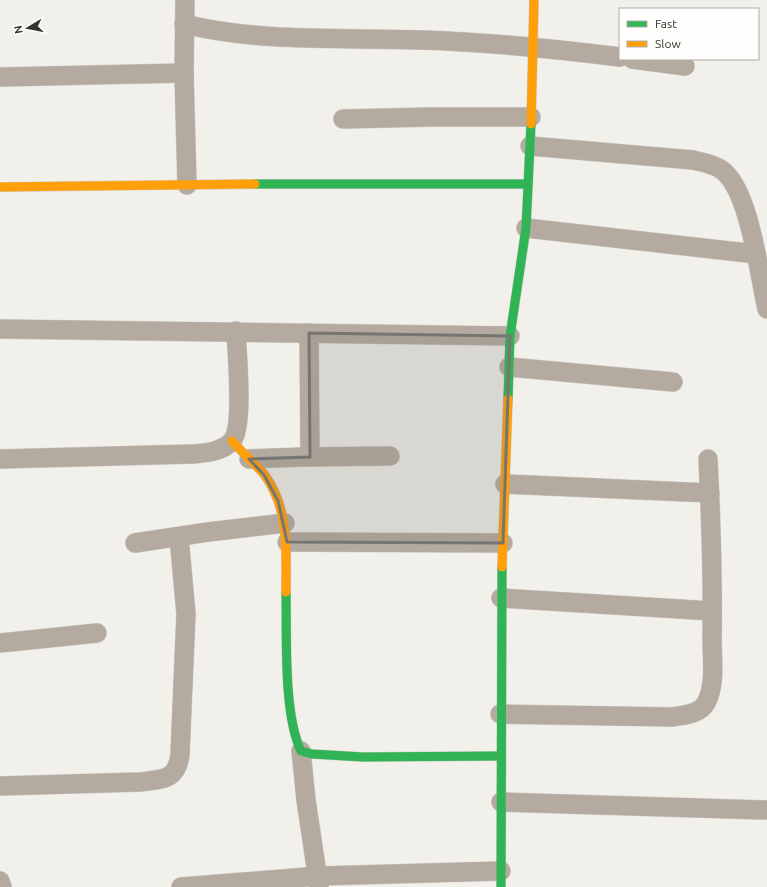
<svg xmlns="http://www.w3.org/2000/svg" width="767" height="887" font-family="Ubuntu,sans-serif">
	<rect width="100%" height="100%" fill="#f1f0ea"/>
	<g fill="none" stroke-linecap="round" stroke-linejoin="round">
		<g stroke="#cecdc9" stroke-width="20">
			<g id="street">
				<polyline points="185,0 184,73 187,185"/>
				<path d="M184,24C262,43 344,37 423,40C489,42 555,49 620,57"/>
				<polyline points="632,59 685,66"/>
				<polyline points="0,77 184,73"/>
				<polyline points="343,119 431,117 531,117"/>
				<path d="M530,146L693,160C702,162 714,164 722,170C750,191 759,275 767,309"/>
				<polyline points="526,228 756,254"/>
				<polyline points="0,329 510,336"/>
				<polyline points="309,333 310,457"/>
				<polyline points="509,367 673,382"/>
				<path d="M0,459L192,454C205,453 222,452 232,441C244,427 237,353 236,331"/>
				<polyline points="249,459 302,457 390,456"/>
				<polyline points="505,484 710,493"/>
				<polyline points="287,542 503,543"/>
				<polyline points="135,543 208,532 285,523"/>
				<polyline points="501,598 712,611"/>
				<polyline points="0,643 97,633"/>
				<path d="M500,714L673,717C684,715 700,714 706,703C716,685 712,658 712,638C713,578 711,519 708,459"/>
				<polyline points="301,751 306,800 319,887"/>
				<path d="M0,786L140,782C162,779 177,781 180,754L186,614L179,537"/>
				<polyline points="501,802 767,810"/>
				<polyline points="0,881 2,887"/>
				<polyline points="181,887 319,876 501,871"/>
			</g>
		</g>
		<g stroke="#cecdc9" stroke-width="10">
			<g id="fast">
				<polyline points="255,184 528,184"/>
				<polyline points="508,399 510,336 526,228 531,124"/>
				<path d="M286,592C287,635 283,713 301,751L312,754L363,757L500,756"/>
				<polyline points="501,887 502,567"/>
			</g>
		</g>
		<g stroke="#cecdc9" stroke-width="10">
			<g id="slow">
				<polyline points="531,124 534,0"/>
				<polyline points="0,187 255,184"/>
				<path d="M232,441C242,452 254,463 264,474C290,509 286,552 286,592"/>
				<polyline points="502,567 508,399"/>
			</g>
		</g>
		<use href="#street" stroke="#b5aa9f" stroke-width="19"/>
		<use href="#fast" stroke="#30b455" stroke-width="9"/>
		<use href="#slow" stroke="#ff9f0a" stroke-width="9"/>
	</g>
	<path fill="#767570" fill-opacity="0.2" stroke="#767570" stroke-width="3" stroke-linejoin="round" d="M309,333L510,336L503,543L287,542L278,501L264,475L249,459L310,457Z"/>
	<rect x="619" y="8" width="140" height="52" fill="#fffefc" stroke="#aeadaa"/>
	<rect x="627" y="21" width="20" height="6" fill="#30b455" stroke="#aeadaa"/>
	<text x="655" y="28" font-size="12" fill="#34332f">Fast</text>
	<rect x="627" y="41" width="20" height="6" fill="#ff9f0a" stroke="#aeadaa"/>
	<text x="655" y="48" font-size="12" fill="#34332f">Slow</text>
	<g transform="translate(28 28) rotate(260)" stroke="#fffefc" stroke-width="3" paint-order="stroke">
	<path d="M0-3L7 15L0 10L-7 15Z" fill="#34332f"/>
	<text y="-6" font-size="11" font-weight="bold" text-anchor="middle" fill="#34332f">N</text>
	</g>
</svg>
